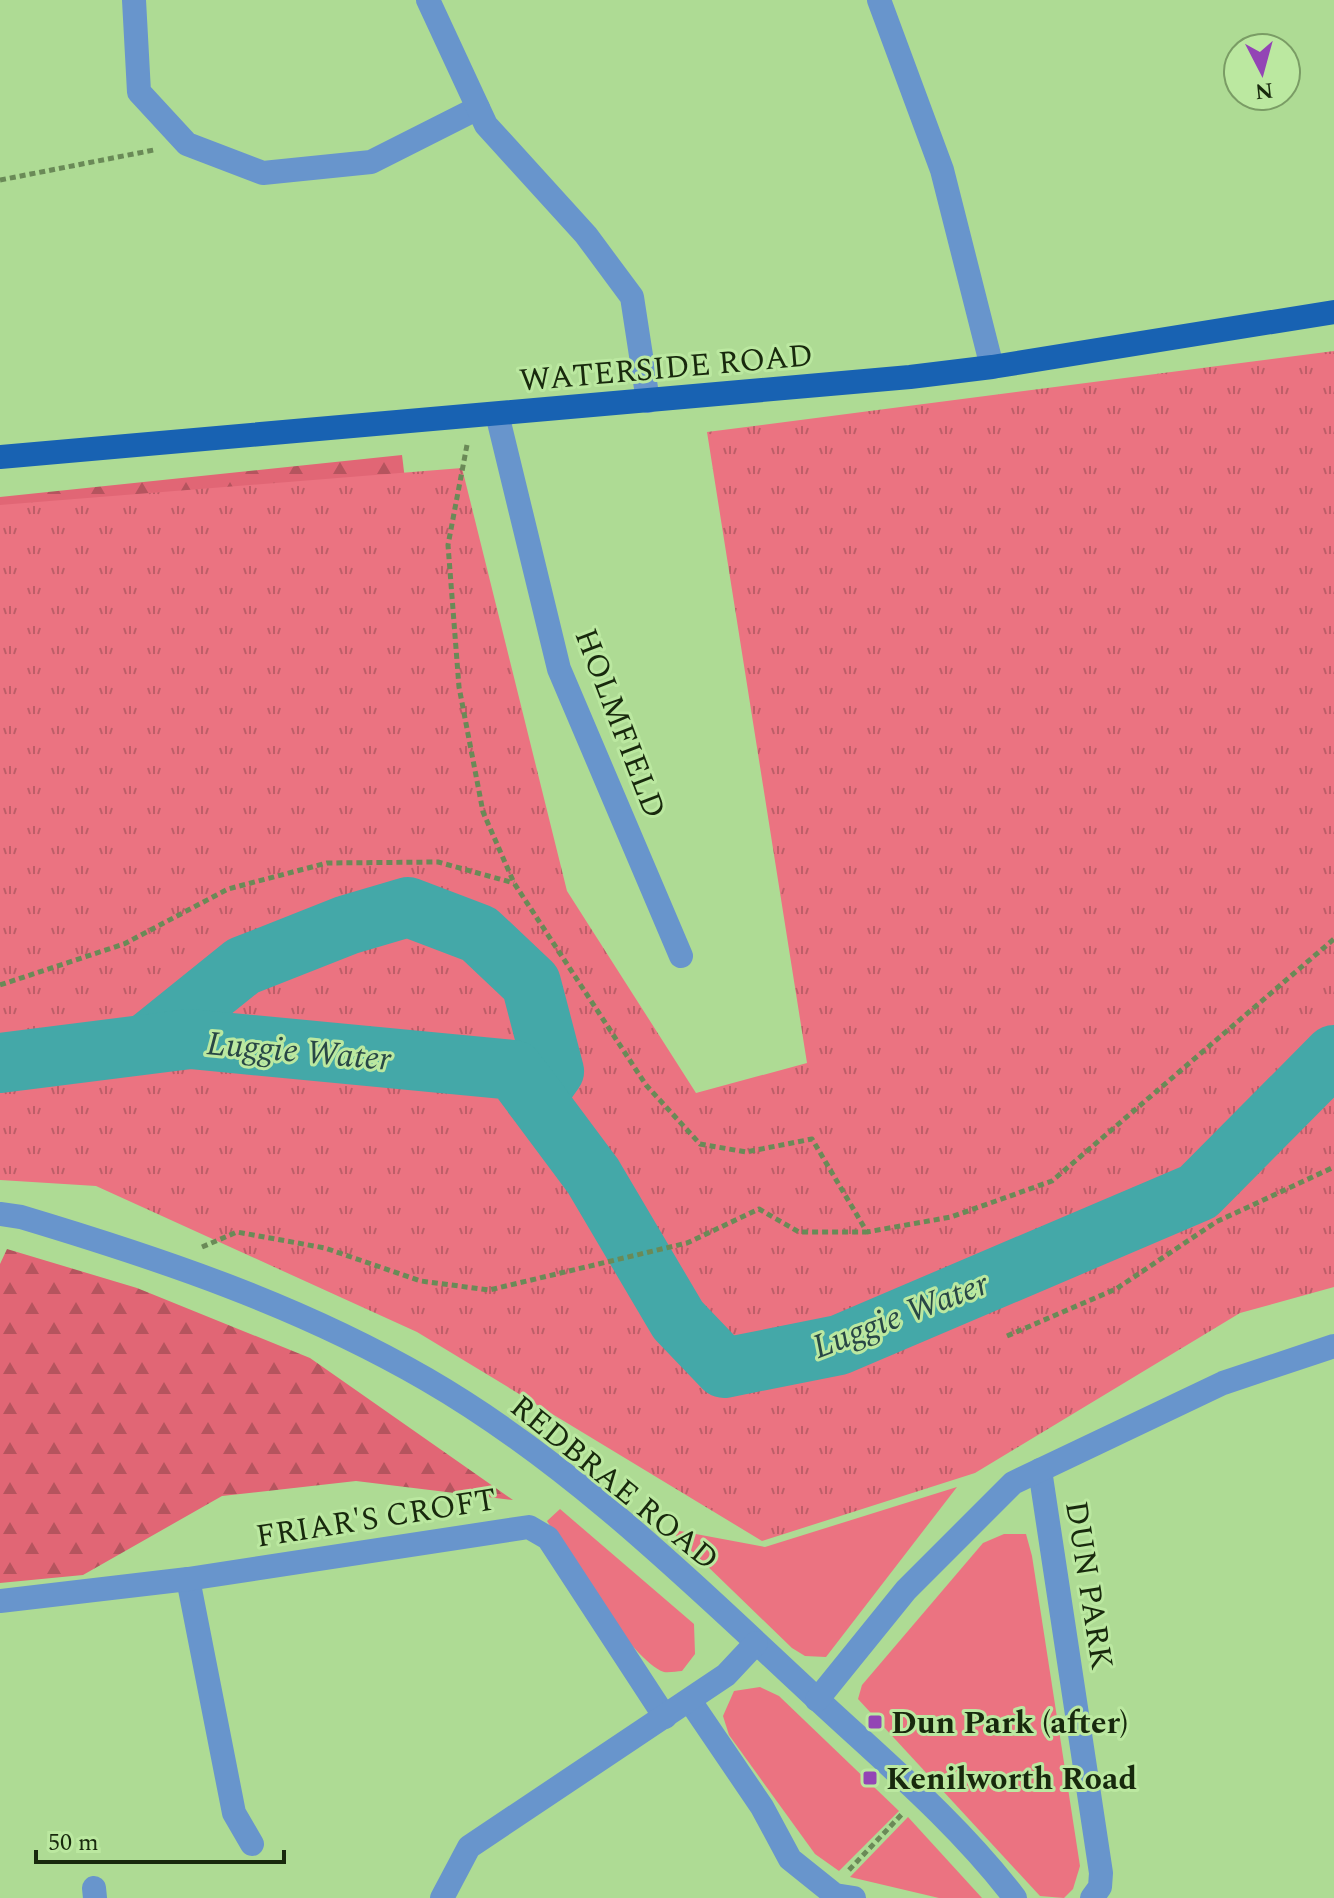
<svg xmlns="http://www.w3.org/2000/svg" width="1334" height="1898" font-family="Spectral,serif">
	<defs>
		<pattern id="forest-firs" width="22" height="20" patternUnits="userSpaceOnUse" patternTransform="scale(2)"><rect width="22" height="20" fill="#e16675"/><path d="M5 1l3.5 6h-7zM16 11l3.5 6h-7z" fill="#b5545e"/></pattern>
		<pattern id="park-tufts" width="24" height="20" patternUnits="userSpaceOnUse" patternTransform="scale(2)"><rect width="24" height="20" fill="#eb7381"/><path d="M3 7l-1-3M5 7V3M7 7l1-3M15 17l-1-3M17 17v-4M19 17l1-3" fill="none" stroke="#bd5e68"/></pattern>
	</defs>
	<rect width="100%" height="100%" fill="#aedb94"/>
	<g fill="#eb7381">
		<polygon points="957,1487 826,1657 805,1656 792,1648 669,1529 765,1547"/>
		<path d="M560,1509L694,1624L695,1654L682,1671C677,1671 669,1673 664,1672C630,1660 569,1554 547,1521Z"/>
		<polygon points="1004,1534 1026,1534 1032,1556 1080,1866 1073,1889 1064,1898 1040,1896 858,1699 862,1685 983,1543"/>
		<polygon points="760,1687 779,1696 899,1811 839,1871 815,1854 729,1735 723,1716 734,1691"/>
		<polygon points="908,1817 982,1898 939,1898 850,1877"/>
	</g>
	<g fill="url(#forest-firs)">
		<polygon points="402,455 407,496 0,541 0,497"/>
		<polygon points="7,1249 137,1288 310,1358 513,1500 356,1481 222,1496 83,1575 0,1583 0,1264"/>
	</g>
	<polygon fill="url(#park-tufts)" points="1334,351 1334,1287 1240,1313 975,1473 762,1541 417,1332 96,1186 0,1180 0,505 462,468 567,891 696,1093 807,1063 707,432"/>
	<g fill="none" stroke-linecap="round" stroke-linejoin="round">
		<g stroke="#44a8a8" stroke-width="60">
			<polyline points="146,1044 243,966 347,925 408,907 479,934 531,983 554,1071 535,1098"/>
			<polyline points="0,1063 190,1039 514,1070 593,1176 678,1320 724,1368 839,1345 1198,1192 1334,1055"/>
		</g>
		<g stroke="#6a8a57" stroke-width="5" stroke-dasharray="6 4" stroke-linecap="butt">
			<polyline points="0,180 154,150"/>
			<polyline points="467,445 448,545 459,687 483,812 514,883 646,1085 700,1144 746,1152 812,1139 867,1232 951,1217 1052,1181 1334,939"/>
			<polyline points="0,985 124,944 228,889 327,863 438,862 514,883"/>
			<polyline points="202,1247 237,1232 325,1248 421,1281 489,1290 687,1243 759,1209 799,1232 866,1232"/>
			<polyline points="1007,1336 1116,1289 1216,1222 1334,1167"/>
			<polyline points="849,1870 903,1813"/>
		</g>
		<g stroke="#6895cc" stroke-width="24">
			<polyline points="134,0 139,92 187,144 263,173 371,162 478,108"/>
			<polyline points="428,0 486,125 586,235 632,297 648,401"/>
			<polyline points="879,0 942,170 992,367"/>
			<polyline points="497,414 559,669 681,956"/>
			<path d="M0,1214L21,1217C161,1259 298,1305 426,1379C566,1460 684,1575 802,1685C875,1754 954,1818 1015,1898"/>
			<polyline points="1040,1470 1101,1873 1100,1887 1092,1898"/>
			<polyline points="188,1579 234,1813 252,1844"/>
			<polyline points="0,1601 188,1579 529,1527 548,1538 665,1717"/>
			<polyline points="817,1700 906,1590 1013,1483 1223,1383 1334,1346"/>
			<polyline points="690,1701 762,1807 790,1859 835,1895 854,1898"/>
			<polyline points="94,1888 95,1898"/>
			<polyline points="442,1898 469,1847 726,1675 756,1643"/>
		</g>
		<polyline stroke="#1862b2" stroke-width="24" points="0,457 910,377 992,367 1334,312"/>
	</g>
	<g fill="#9345b5" stroke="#bbe8a0" stroke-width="3">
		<rect x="867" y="1714" width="16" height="16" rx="4"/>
		<rect x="862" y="1770" width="16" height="16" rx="4"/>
	</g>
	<g text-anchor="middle" stroke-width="6" stroke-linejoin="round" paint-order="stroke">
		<g font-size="32" fill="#18290d" stroke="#bbe8a0">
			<text transform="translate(666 367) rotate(-5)" y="11">WATERSIDE ROAD</text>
			<text transform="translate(621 723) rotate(69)" y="11">HOLMFIELD</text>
			<text transform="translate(615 1482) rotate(39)" y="11">REDBRAE ROAD</text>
			<text transform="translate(376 1517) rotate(-9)" y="11">FRIAR'S CROFT</text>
			<text transform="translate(1090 1585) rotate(81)" y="11">DUN PARK</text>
		</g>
		<g font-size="32" font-weight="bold" fill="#18290d" stroke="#bbe8a0" text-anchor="start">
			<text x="891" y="1733">Dun Park (after)</text>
			<text x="886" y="1789">Kenilworth Road</text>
		</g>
		<g font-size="34" font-style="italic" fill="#284746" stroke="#bbe8a0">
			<text transform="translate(299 1050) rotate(5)" y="12">Luggie Water</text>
			<text transform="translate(900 1314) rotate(-21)" y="12">Luggie Water</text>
		</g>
	</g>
	<g transform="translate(1262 72) rotate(174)"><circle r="38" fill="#bbe8a0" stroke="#7a9c65" stroke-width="2"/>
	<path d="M0-6L14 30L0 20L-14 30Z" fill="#9345b5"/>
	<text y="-12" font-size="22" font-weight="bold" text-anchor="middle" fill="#18290d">N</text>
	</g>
	<path d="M36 1850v12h248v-12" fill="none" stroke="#18290d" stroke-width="4"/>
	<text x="48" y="1850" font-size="24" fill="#18290d" stroke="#bbe8a0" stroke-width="6" paint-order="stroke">50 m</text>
</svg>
